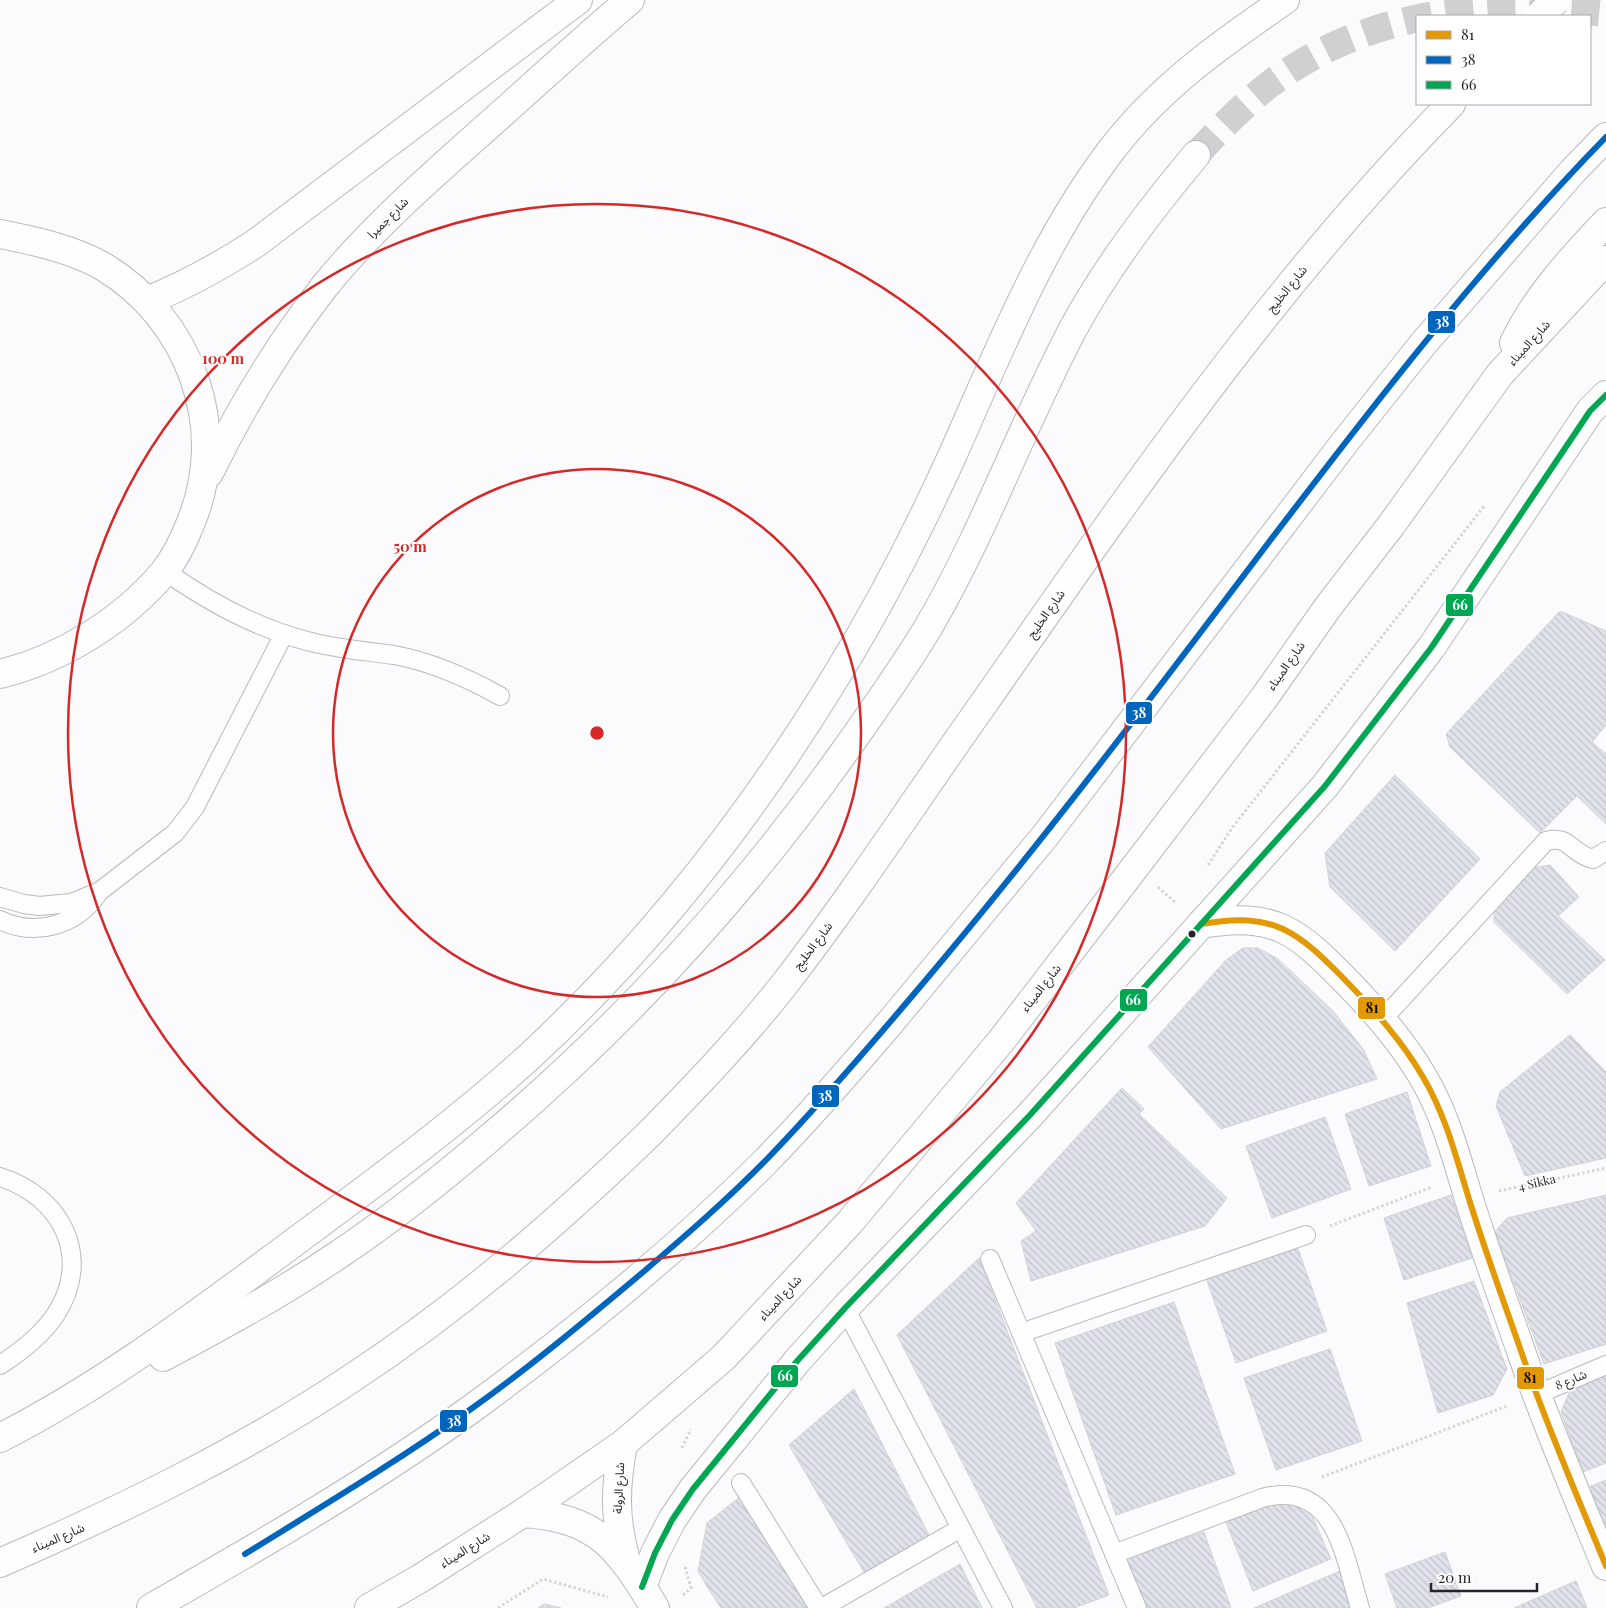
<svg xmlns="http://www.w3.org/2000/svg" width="1606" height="1608" font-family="'Playfair Display','Noto Sans Arabic',serif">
	<defs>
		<pattern id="building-back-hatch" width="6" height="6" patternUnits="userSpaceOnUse" patternTransform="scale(1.25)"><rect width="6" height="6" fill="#e1e3ec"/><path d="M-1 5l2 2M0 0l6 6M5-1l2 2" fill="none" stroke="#c1c3cb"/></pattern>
	</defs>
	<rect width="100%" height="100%" fill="#fbfbfd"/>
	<g fill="url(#building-back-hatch)" stroke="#d2d2d6">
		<polygon points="1560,611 1606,631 1606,725 1592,742 1606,754 1606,824 1577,796 1540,833 1450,747 1446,734"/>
		<polygon points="1395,775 1480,859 1395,951 1330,887 1325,853"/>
		<polygon points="1550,865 1579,897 1558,916 1605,960 1567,994 1494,922 1494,900 1524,869"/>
		<polygon points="1243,948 1258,948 1278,959 1333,1011 1363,1049 1377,1079 1221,1129 1148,1047 1226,960"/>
		<polygon points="1570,1035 1606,1072 1606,1158 1525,1176 1496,1106 1500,1092"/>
		<polygon points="1122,1088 1144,1109 1139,1114 1227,1198 1205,1226 1031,1281 1021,1241 1036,1231 1016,1203"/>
		<polygon points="1407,1092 1431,1166 1369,1186 1345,1114"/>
		<polygon points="1325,1117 1351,1189 1272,1218 1246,1146"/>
		<polygon points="1451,1195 1472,1258 1404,1280 1384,1218"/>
		<polygon points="1606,1195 1606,1344 1544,1364 1495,1232 1507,1218"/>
		<polygon points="1296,1243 1327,1331 1236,1363 1205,1275"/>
		<polygon points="979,1258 1109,1595 1074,1608 1037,1608 897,1335"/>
		<polygon points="1474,1281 1507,1369 1493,1395 1438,1413 1407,1303"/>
		<polygon points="1174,1302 1235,1474 1116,1515 1055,1343"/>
		<polygon points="1330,1349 1362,1441 1276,1470 1244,1378"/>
		<polygon points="1606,1374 1606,1463 1583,1472 1561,1412 1571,1388"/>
		<polygon points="854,1389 930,1537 865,1574 789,1445"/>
		<polygon points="1606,1480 1606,1531 1589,1487"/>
		<polygon points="741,1496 812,1608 721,1608 708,1588 698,1571 707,1523"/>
		<polygon points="1287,1499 1310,1511 1331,1559 1253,1591 1226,1522"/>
		<polygon points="1204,1532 1231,1608 1143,1608 1125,1559"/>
		<polygon points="1445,1552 1461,1596 1428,1608 1397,1608 1385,1574"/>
		<polygon points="960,1564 982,1608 884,1608"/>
		<polygon points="1340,1571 1356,1608 1254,1608"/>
		<polygon points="1576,1581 1587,1608 1514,1608"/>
		<polygon points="544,1604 561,1608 538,1608"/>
	</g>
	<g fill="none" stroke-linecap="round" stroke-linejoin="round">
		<path stroke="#d0d0d3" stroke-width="28" stroke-dasharray="28 14" stroke-linecap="butt" d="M1196,155C1219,130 1243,105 1270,84C1369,10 1486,0 1606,13"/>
		<g stroke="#bababe" stroke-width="20">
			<g id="lane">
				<path d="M165,571C210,603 258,629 311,642C338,649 366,651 394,655C432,662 466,677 500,696"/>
				<polyline points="0,897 24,904 39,906 71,903 86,897 100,891 175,833 195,807 284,634"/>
				<path d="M0,920C34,937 75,926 97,895"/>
				<path d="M1382,1020L1546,841C1571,835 1569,853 1593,859L1606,851"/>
				<path d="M0,1177C61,1196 93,1257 56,1314C43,1334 20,1352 0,1365"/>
				<polyline points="990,1259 1137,1608"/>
				<polyline points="845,1308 1003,1608"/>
				<polyline points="1021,1333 1306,1235"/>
				<polyline points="1536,1395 1606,1365"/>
				<polyline points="741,1483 819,1608"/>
				<path d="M1114,1554L1262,1498C1336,1479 1344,1556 1360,1608"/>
				<polyline points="822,1608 961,1528"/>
			</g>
		</g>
		<g stroke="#bababe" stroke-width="30">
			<g id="street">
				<path d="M1201,924C1275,911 1297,931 1347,982C1375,1011 1402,1041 1423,1077C1446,1116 1456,1157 1469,1199C1485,1251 1504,1302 1522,1354C1547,1426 1577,1496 1606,1566"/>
				<path d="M623,1444C615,1487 614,1518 626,1561"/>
				<path d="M523,1513C599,1518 618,1548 655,1608"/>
				<polyline points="642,1587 655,1553 672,1520 693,1489 798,1360 845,1308 1030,1115 1325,786 1431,648 1590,411 1606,395"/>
			</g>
		</g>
		<g stroke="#bababe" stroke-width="30">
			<g id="secondary">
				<path d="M0,234C35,241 73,249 104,267C190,319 230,428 191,522C184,540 176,557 164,572C124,620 62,659 0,674"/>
				<path d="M147,301C186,285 221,266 256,243L578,0"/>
				<path d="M209,473C241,407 279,345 324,287C370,230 425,182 480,133C530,89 579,43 630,0"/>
			</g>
		</g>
		<g stroke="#bababe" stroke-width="30">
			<g id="primary">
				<path d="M1514,343C1536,297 1571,259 1606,222"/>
				<path d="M163,1357C223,1325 282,1293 338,1255C392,1219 443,1178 492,1136C626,1022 746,891 847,748C875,708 904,668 929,626C985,530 1022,425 1074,327C1108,265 1151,209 1196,155"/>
				<path d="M0,1438C105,1384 193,1317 288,1247C370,1186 453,1126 529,1057C649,946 753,813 838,673C881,603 919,529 953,454C999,351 1044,237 1113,148C1161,86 1221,44 1285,0"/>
				<path d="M0,1563C121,1510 239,1453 349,1380C459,1308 557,1223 651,1132"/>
				<path d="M151,1608C261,1545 372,1481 474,1407C575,1333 677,1250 765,1162C808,1118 849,1071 889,1024"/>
				<polyline points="369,1608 421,1578 523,1513 623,1444 724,1357 850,1222 1001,1041 1135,867 1264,698 1328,607 1392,524 1500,374 1606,260"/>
			</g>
		</g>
		<g stroke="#bababe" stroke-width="30">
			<g id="highway">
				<polyline points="889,1024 1045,836 1345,442 1423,344 1572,172 1606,137"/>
				<path d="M651,1132C697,1085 742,1038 783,986C854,895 917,797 984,703C1129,495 1273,285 1451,104"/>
			</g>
		</g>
		<g stroke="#d6d6d7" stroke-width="3" stroke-dasharray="2.5 2.5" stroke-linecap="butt">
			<polyline points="1208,865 1232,828 1485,505"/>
			<polyline points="1158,887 1176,903"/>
			<polyline points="1499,1191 1606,1168"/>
			<polyline points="1330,1226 1432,1187"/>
			<polyline points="682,1448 691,1429"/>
			<polyline points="1322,1477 1507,1406"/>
			<polyline points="683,1595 691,1588 685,1566"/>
			<polyline points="498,1608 543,1579 608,1597"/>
		</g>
		<use href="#lane" stroke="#fefeff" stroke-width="18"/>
		<use href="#street" stroke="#fefeff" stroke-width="28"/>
		<use href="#secondary" stroke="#fefeff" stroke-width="28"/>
		<use href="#primary" stroke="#fefeff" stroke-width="28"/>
		<use href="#highway" stroke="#fefeff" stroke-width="28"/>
		<g stroke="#bababe" stroke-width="30" stroke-linecap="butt">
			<polyline id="highway-bridge" points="1539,16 1556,0"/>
		</g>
		<use href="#highway-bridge" stroke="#fefeff" stroke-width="28"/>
		<g stroke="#fff" stroke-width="10">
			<path id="bus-1" d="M1201,924C1275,911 1297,931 1347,982C1375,1011 1402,1041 1423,1077C1446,1116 1456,1157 1469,1199C1485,1251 1504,1302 1522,1354C1547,1426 1577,1496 1606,1566"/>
		</g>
		<g stroke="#fff" stroke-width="10">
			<path id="bus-2" d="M245,1554C321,1507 398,1461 471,1409C530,1367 586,1320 642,1273C685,1236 728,1199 767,1159C820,1104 870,1046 919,988C1041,844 1155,693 1269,542C1375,403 1483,263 1606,137"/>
		</g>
		<g stroke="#fff" stroke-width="10">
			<polyline id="bus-3" points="642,1587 655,1553 672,1520 693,1489 798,1360 845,1308 1030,1115 1325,786 1431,648 1590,411 1606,395"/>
		</g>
		<use href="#bus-1" stroke="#e29904" stroke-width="6"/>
		<use href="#bus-2" stroke="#0065bd" stroke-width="6"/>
		<use href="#bus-3" stroke="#00a651" stroke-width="6"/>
	</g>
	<g fill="none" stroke="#d62828" stroke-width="2.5">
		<circle cx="597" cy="733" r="264"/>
		<circle cx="597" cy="733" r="529"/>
	</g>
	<circle fill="#24252b" stroke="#fff" stroke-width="2" cx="1192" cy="934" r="4.5"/>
	<g text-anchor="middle" stroke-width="4" stroke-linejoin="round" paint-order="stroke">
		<g font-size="12" fill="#24252b" stroke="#fff">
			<text transform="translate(388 218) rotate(-45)" y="4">شارع جميرا</text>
			<text transform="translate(1287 289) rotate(-51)" y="4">شارع الخليج</text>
			<text transform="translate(1529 343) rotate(-48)" y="4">شارع الميناء</text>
			<text transform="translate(1046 614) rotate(-55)" y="4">شارع الخليج</text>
			<text transform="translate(1286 666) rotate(-55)" y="4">شارع الميناء</text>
			<text transform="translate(813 946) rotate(-53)" y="4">شارع الخليج</text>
			<text transform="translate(1041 988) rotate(-52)" y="4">شارع الميناء</text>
			<text transform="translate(1537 1183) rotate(-13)" y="4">4 Sikka</text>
			<text transform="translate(780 1298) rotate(-47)" y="4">شارع الميناء</text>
			<text transform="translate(1571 1380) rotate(-23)" y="4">شارع 8</text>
			<text transform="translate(619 1488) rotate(-87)" y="4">شارع الرولة</text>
			<text transform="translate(58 1538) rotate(-23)" y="4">شارع الميناء</text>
			<text transform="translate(465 1550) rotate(-32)" y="4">شارع الميناء</text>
		</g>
	</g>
	<circle cx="597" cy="733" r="8" fill="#d62828" stroke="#fff" stroke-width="2.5"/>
	<g font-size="15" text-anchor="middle" font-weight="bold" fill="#d62828" stroke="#fff" stroke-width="4" stroke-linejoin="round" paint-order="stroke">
		<text x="223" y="364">100 m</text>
		<text x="410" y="552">50 m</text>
	</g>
	<g stroke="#fff" stroke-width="2">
		<rect x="1427" y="310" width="29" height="24" rx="5" fill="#0065bd"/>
		<rect x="1445" y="593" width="29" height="24" rx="5" fill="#00a651"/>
		<rect x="1125" y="701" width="28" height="24" rx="5" fill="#0065bd"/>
		<rect x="1119" y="988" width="29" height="24" rx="5" fill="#00a651"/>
		<rect x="1357" y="996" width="29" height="24" rx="5" fill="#e29904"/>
		<rect x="811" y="1084" width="29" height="24" rx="5" fill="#0065bd"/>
		<rect x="770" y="1364" width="29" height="24" rx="5" fill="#00a651"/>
		<rect x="1516" y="1366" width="29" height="24" rx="5" fill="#e29904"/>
		<rect x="439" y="1409" width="29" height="24" rx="5" fill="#0065bd"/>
	</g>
	<g font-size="14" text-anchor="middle" font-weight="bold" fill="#fff">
		<text x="1442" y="327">38</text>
		<text x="1460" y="610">66</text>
		<text x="1139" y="718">38</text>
		<text x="1133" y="1005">66</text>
		<text x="825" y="1101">38</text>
		<text x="785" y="1381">66</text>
		<text x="454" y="1426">38</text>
	</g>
	<g font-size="14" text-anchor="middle" font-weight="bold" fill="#111">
		<text x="1372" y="1013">81</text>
		<text x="1530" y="1383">81</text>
	</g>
	<rect x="1416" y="15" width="175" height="90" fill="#ffffff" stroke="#a7a8aa"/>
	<rect x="1426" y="31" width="25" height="8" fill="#e29904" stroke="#a7a8aa"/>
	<text x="1461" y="40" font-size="15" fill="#24252b">81</text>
	<rect x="1426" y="56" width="25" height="8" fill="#0065bd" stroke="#a7a8aa"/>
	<text x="1461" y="65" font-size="15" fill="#24252b">38</text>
	<rect x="1426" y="81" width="25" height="8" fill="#00a651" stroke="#a7a8aa"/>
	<text x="1461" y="90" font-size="15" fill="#24252b">66</text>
	<path d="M1431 1583v8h106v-8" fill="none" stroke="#24252b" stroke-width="2.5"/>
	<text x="1438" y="1583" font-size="15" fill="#24252b" stroke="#ffffff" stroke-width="4" paint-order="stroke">20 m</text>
</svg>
